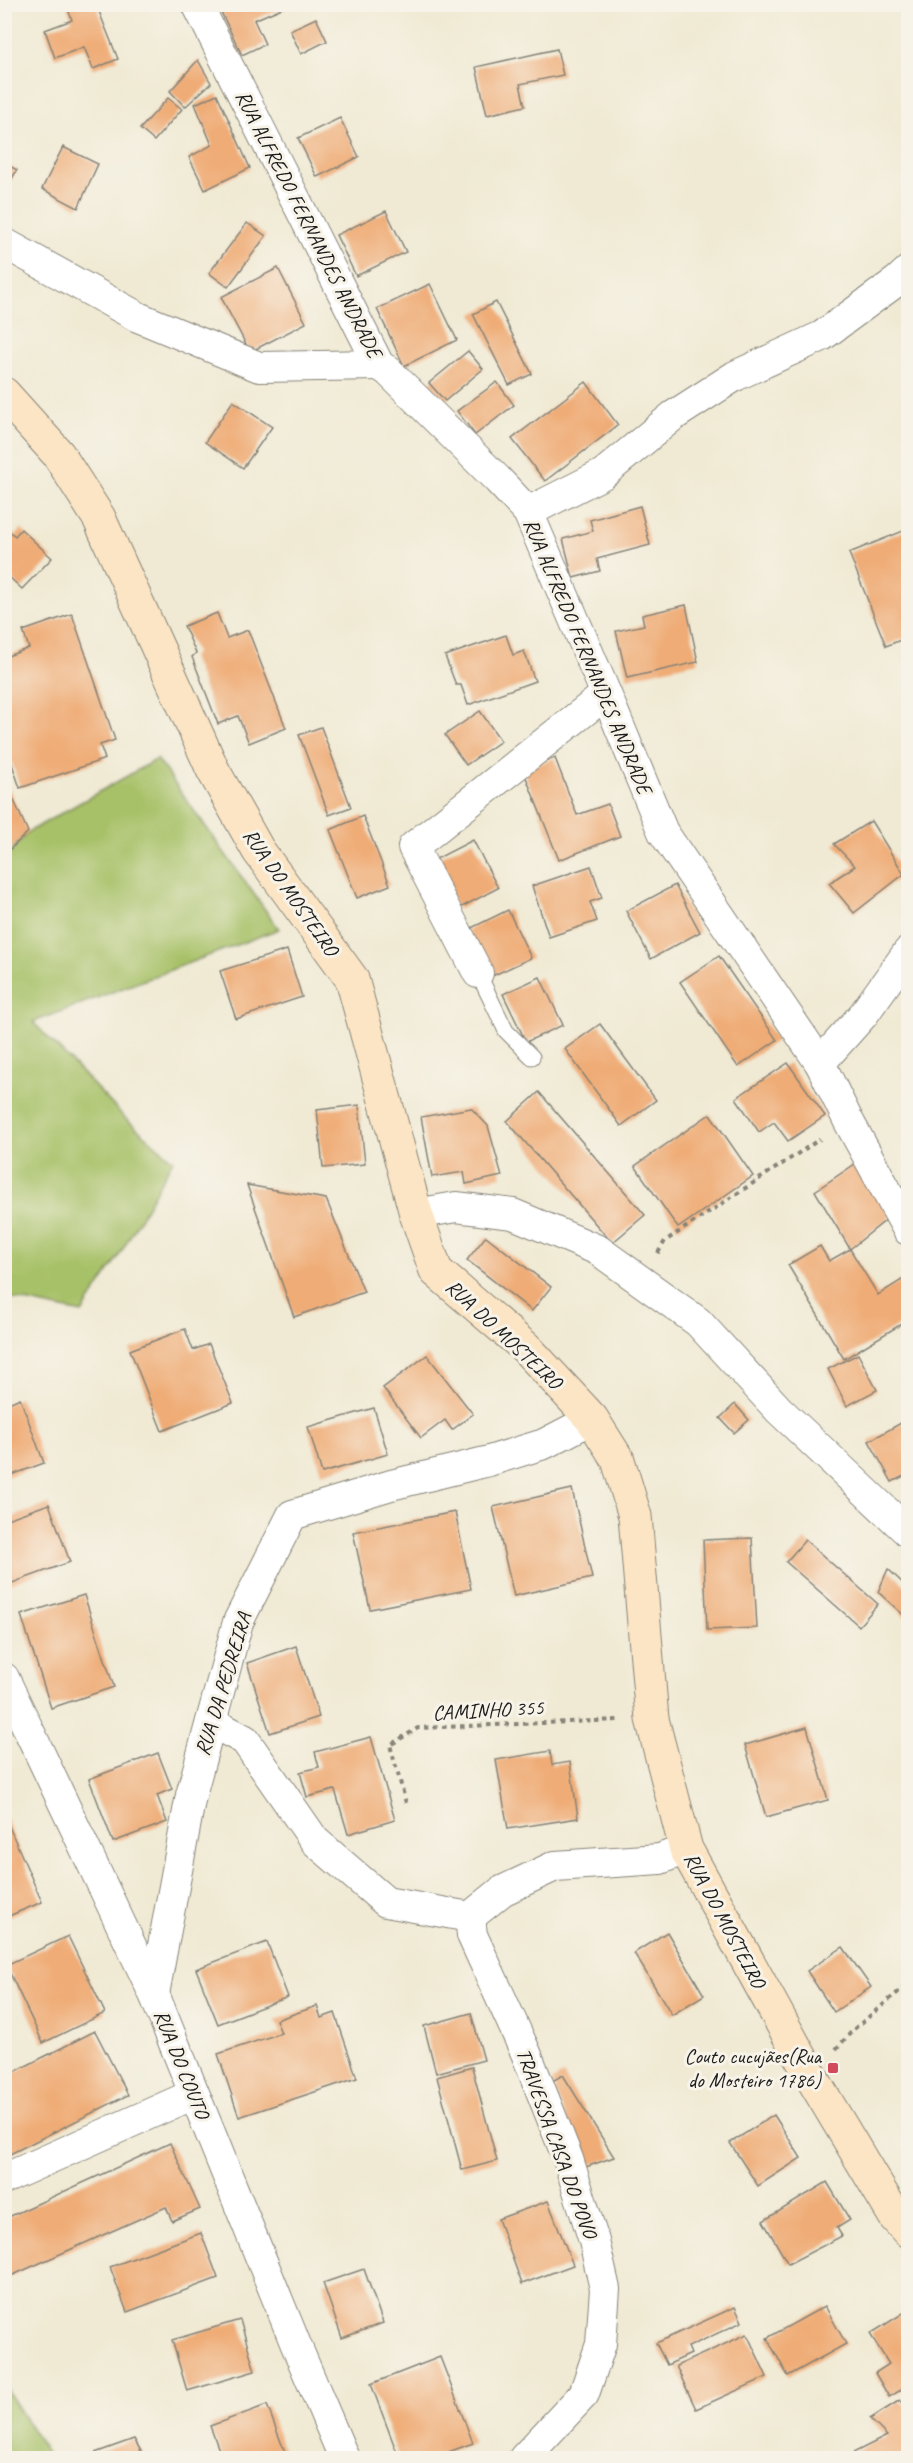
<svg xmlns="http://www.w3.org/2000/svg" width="913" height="2463" font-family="Caveat,sans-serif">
	<rect width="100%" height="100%" fill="#f7f3e8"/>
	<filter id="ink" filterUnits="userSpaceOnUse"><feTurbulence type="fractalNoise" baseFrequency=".0167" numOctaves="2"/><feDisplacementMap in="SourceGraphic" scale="12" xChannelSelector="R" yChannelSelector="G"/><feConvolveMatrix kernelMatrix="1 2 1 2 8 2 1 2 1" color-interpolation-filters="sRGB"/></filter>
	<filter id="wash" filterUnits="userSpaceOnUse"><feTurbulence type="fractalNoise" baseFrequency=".008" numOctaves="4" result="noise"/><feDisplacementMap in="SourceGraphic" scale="24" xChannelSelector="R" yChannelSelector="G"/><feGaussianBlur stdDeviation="1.35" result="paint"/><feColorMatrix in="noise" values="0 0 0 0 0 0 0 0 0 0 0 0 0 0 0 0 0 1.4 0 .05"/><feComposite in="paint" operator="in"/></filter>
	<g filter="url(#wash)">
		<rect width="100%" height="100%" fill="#f0ead4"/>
		<g fill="#a7c167" stroke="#626e42" stroke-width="1.5">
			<polygon points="157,759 279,929 33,1022 126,1119 173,1160 120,1254 82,1313 5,1297 5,858 28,832"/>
			<polygon points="5,2387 50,2458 5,2458"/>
		</g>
		<g id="blocks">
			<g fill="#efac76">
				<polygon points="66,4 96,4 118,59 93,69 84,47 55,58 45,30 72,20"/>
				<polygon points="236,4 274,5 289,5 254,20 265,44 242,55 221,12"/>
				<polygon points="316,18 327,41 301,54 290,30"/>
				<polygon points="557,49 563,75 520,84 525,106 487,115 476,67"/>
				<polygon points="198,60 211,83 185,107 170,91"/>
				<polygon points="217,94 250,168 205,190 189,157 212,145 195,104"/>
				<polygon points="168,98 182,109 154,141 140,129"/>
				<polygon points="340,118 359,157 317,177 298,138"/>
				<polygon points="63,147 98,164 78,208 42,189"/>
				<polygon points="4,163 17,170 4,192"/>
				<polygon points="386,211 406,252 356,276 336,235"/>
				<polygon points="247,223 266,236 228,287 209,273"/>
				<polygon points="278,268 306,323 250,352 221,297"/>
				<polygon points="430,284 457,340 404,366 377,309"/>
				<polygon points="496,302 532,374 509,385 473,314"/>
				<polygon points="468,351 483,369 445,401 429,383"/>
				<polygon points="497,382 514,405 475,435 457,411"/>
				<polygon points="586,382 618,425 545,481 512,439"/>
				<polygon points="233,401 272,427 243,468 205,442"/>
				<polygon points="640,506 650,545 597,559 600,571 573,578 563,539 593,531 590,520"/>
				<polygon points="4,526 15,536 21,529 52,558 22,589 8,576 4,580"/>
				<polygon points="908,529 908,637 886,646 849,553"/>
				<polygon points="686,605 698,662 627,678 616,631 644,625 642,615"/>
				<polygon points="217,613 227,638 248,630 286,728 249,743 238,716 218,724 192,657 196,653 184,626"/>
				<polygon points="72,614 115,740 100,745 105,759 20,788 5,743 5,657 29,648 23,631"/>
				<polygon points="506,635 513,655 524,651 535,681 468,705 461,685 456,685 445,656"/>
				<polygon points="480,711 501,741 466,765 445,735"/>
				<polygon points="321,727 351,807 329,815 299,735"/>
				<polygon points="555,758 577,815 608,804 620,836 559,860 523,770"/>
				<polygon points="4,778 28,832 4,855"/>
				<polygon points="363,816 390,885 357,898 330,830"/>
				<polygon points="871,821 904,874 854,913 829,883 855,866 834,844"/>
				<polygon points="473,840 498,888 458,909 432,861"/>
				<polygon points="591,866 602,898 590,902 597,921 549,937 532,886"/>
				<polygon points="675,885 700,932 651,959 626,911"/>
				<polygon points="508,910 531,958 490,977 467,930"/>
				<polygon points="287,950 302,997 236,1019 220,971"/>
				<polygon points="719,956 777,1040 738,1067 680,982"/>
				<polygon points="540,977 563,1025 526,1042 503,994"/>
				<polygon points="600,1024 656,1100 621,1126 565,1049"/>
				<polygon points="788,1063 825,1116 788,1141 774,1122 759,1132 736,1098"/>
				<polygon points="539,1092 645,1215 612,1243 507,1121"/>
				<polygon points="359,1105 365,1164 323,1168 317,1110"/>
				<polygon points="471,1108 488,1126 502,1176 466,1184 464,1172 432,1177 421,1117"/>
				<polygon points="710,1114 753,1176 678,1228 635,1166"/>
				<polygon points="855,1164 891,1216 850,1249 815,1191"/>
				<polygon points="247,1185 326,1199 364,1292 294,1317"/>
				<polygon points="486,1236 551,1287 532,1311 467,1260"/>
				<polygon points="820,1246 829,1261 850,1249 878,1295 908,1276 908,1320 844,1359 788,1265"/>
				<polygon points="185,1329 193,1350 209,1344 233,1403 162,1431 130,1350"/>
				<polygon points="858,1354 877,1390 847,1406 828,1369"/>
				<polygon points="427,1355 473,1414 452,1430 445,1420 421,1438 383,1388"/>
				<polygon points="20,1398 44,1463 4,1478 4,1405"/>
				<polygon points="735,1404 749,1420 734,1433 720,1418"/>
				<polygon points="374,1408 388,1454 322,1473 308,1427"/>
				<polygon points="908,1419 908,1474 892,1482 869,1441"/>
				<polygon points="572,1489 592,1578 514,1596 493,1507"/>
				<polygon points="49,1504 70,1562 4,1586 4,1520"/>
				<polygon points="455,1512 471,1589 370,1609 353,1532"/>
				<polygon points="752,1538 757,1628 707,1630 703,1540"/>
				<polygon points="805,1540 878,1604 859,1626 786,1562"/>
				<polygon points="888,1569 908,1588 908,1619 878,1592"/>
				<polygon points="84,1595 114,1687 51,1708 21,1615"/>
				<polygon points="296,1646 319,1717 270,1733 247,1663"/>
				<polygon points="807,1727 828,1800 766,1817 745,1745"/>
				<polygon points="371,1737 395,1820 348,1834 335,1790 307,1797 300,1772 319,1767 315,1752"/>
				<polygon points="550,1751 552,1765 570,1762 578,1818 508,1829 496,1760"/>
				<polygon points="158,1753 172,1789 157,1795 167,1822 113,1842 89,1779"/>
				<polygon points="4,1815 42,1902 4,1918"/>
				<polygon points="667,1932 704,1995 672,2015 634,1953"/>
				<polygon points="68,1936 105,2013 43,2043 6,1965"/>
				<polygon points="267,1942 288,1997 218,2024 196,1969"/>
				<polygon points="843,1947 871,1987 834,2012 807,1971"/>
				<polygon points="317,2006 321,2018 335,2013 357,2078 239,2117 218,2054 281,2033 276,2020"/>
				<polygon points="471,2013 484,2060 436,2073 424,2026"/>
				<polygon points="95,2031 128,2095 4,2157 4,2077"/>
				<polygon points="472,2067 497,2161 462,2170 437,2077"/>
				<polygon points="563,2075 614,2157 583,2168 552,2081"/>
				<polygon points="774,2115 801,2158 758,2186 730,2143"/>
				<polygon points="170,2143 200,2209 172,2221 166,2207 4,2279 4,2219"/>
				<polygon points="827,2182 850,2220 837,2228 842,2236 788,2264 763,2221"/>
				<polygon points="548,2201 573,2265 522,2284 498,2219"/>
				<polygon points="201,2233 218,2278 127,2312 110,2267"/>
				<polygon points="364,2269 383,2323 342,2338 323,2283"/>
				<polygon points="825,2306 846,2344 788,2376 767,2338"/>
				<polygon points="735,2307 742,2322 688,2347 691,2354 667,2365 656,2343"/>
				<polygon points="908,2310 908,2386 889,2397 875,2373 889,2364 870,2334"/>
				<polygon points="240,2320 255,2371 187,2391 172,2340"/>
				<polygon points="747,2334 767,2377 696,2409 676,2366"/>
				<polygon points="440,2357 473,2443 432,2458 399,2458 371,2384"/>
				<polygon points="900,2400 908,2408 908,2458 856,2458 853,2453 887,2436 870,2419"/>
				<polygon points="267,2405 287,2458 222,2458 210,2426"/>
				<polygon points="134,2439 145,2458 98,2458 95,2453"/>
			</g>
		</g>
	</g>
	<g filter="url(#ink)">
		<use href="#blocks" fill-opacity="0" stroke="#868378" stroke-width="1.5"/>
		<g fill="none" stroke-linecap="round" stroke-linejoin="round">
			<g stroke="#868378" stroke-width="17">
				<polyline id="lane" points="478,973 506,1031 532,1057"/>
			</g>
			<g stroke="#868378" stroke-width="32">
				<g id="street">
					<polyline points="197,4 379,365 388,371 498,480 528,512 606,694 663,832 820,1063 848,1120 908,1230"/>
					<polyline points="4,243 138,317 259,367 379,365"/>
					<polyline points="528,512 603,474 673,416 735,376 822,336 897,281 908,271"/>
					<polyline points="478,973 413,847 606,694"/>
					<polyline points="820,1063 863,1015 908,952"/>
					<polyline points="416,1214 456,1207 513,1214 598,1250 698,1322 779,1410 908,1532"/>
					<polyline points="4,1678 154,1994 296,2345 344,2458"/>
					<polyline points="211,1722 245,1740 315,1841 386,1902 470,1917 502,1891 555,1866 660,1859 686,1849"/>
					<polyline points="470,1917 472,1935 526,2053 568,2159 594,2241 605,2289 601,2344 584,2394 524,2458"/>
					<polyline points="154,1994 191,1795 238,1622 292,1515 391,1485 489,1461 544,1444 592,1419"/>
					<polyline points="4,2179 194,2094"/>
				</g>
			</g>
			<g stroke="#868378" stroke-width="35">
				<polyline id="secondary" points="4,394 58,454 99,518 213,770 258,850 352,979 416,1214 436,1271 526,1348 592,1419 618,1460 635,1516 652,1719 686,1849 811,2076 896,2218 908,2231"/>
			</g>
			<g stroke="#868378" stroke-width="4" stroke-dasharray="4.5 4.5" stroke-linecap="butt">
				<polyline points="658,1253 665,1241 820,1139"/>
				<polyline points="406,1803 390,1745 418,1728 619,1720"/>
				<polyline points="836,2049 854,2029 908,1984"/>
			</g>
			<use href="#lane" stroke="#fff" stroke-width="15"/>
			<use href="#street" stroke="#fff" stroke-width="30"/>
			<use href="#secondary" stroke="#fce5c4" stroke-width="33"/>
		</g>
	</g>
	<rect fill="#d1495b" stroke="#f7f3e8" stroke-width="2" x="827" y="2062" width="12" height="12" rx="3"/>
	<g text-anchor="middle" stroke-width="6" stroke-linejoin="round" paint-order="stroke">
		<g font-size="21" fill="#1c1c1c" stroke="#f7f3e8">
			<text transform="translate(309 224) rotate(63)" y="7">RUA ALFREDO FERNANDES ANDRADE</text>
			<text transform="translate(588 656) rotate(67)" y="7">RUA ALFREDO FERNANDES ANDRADE</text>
			<text transform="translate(291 892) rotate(55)" y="7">RUA DO MOSTEIRO</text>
			<text transform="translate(504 1334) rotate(43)" y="7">RUA DO MOSTEIRO</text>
			<text transform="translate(223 1684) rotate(-73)" y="7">RUA DA PEDREIRA</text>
			<text transform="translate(488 1710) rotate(-3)" y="7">CAMINHO 355</text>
			<text transform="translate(725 1920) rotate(62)" y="7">RUA DO MOSTEIRO</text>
			<text transform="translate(182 2064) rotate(68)" y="7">RUA DO COUTO</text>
			<text transform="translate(557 2143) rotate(70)" y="7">TRAVESSA CASA DO POVO</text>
		</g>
		<g font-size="21" fill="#1c1c1c" stroke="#f7f3e8" text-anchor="end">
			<text x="821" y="2063">Couto cucujães(Rua<tspan x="821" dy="24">do Mosteiro 1786)</tspan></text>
		</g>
	</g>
	<rect width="913" height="2463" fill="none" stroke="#f7f3e8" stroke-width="24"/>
</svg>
